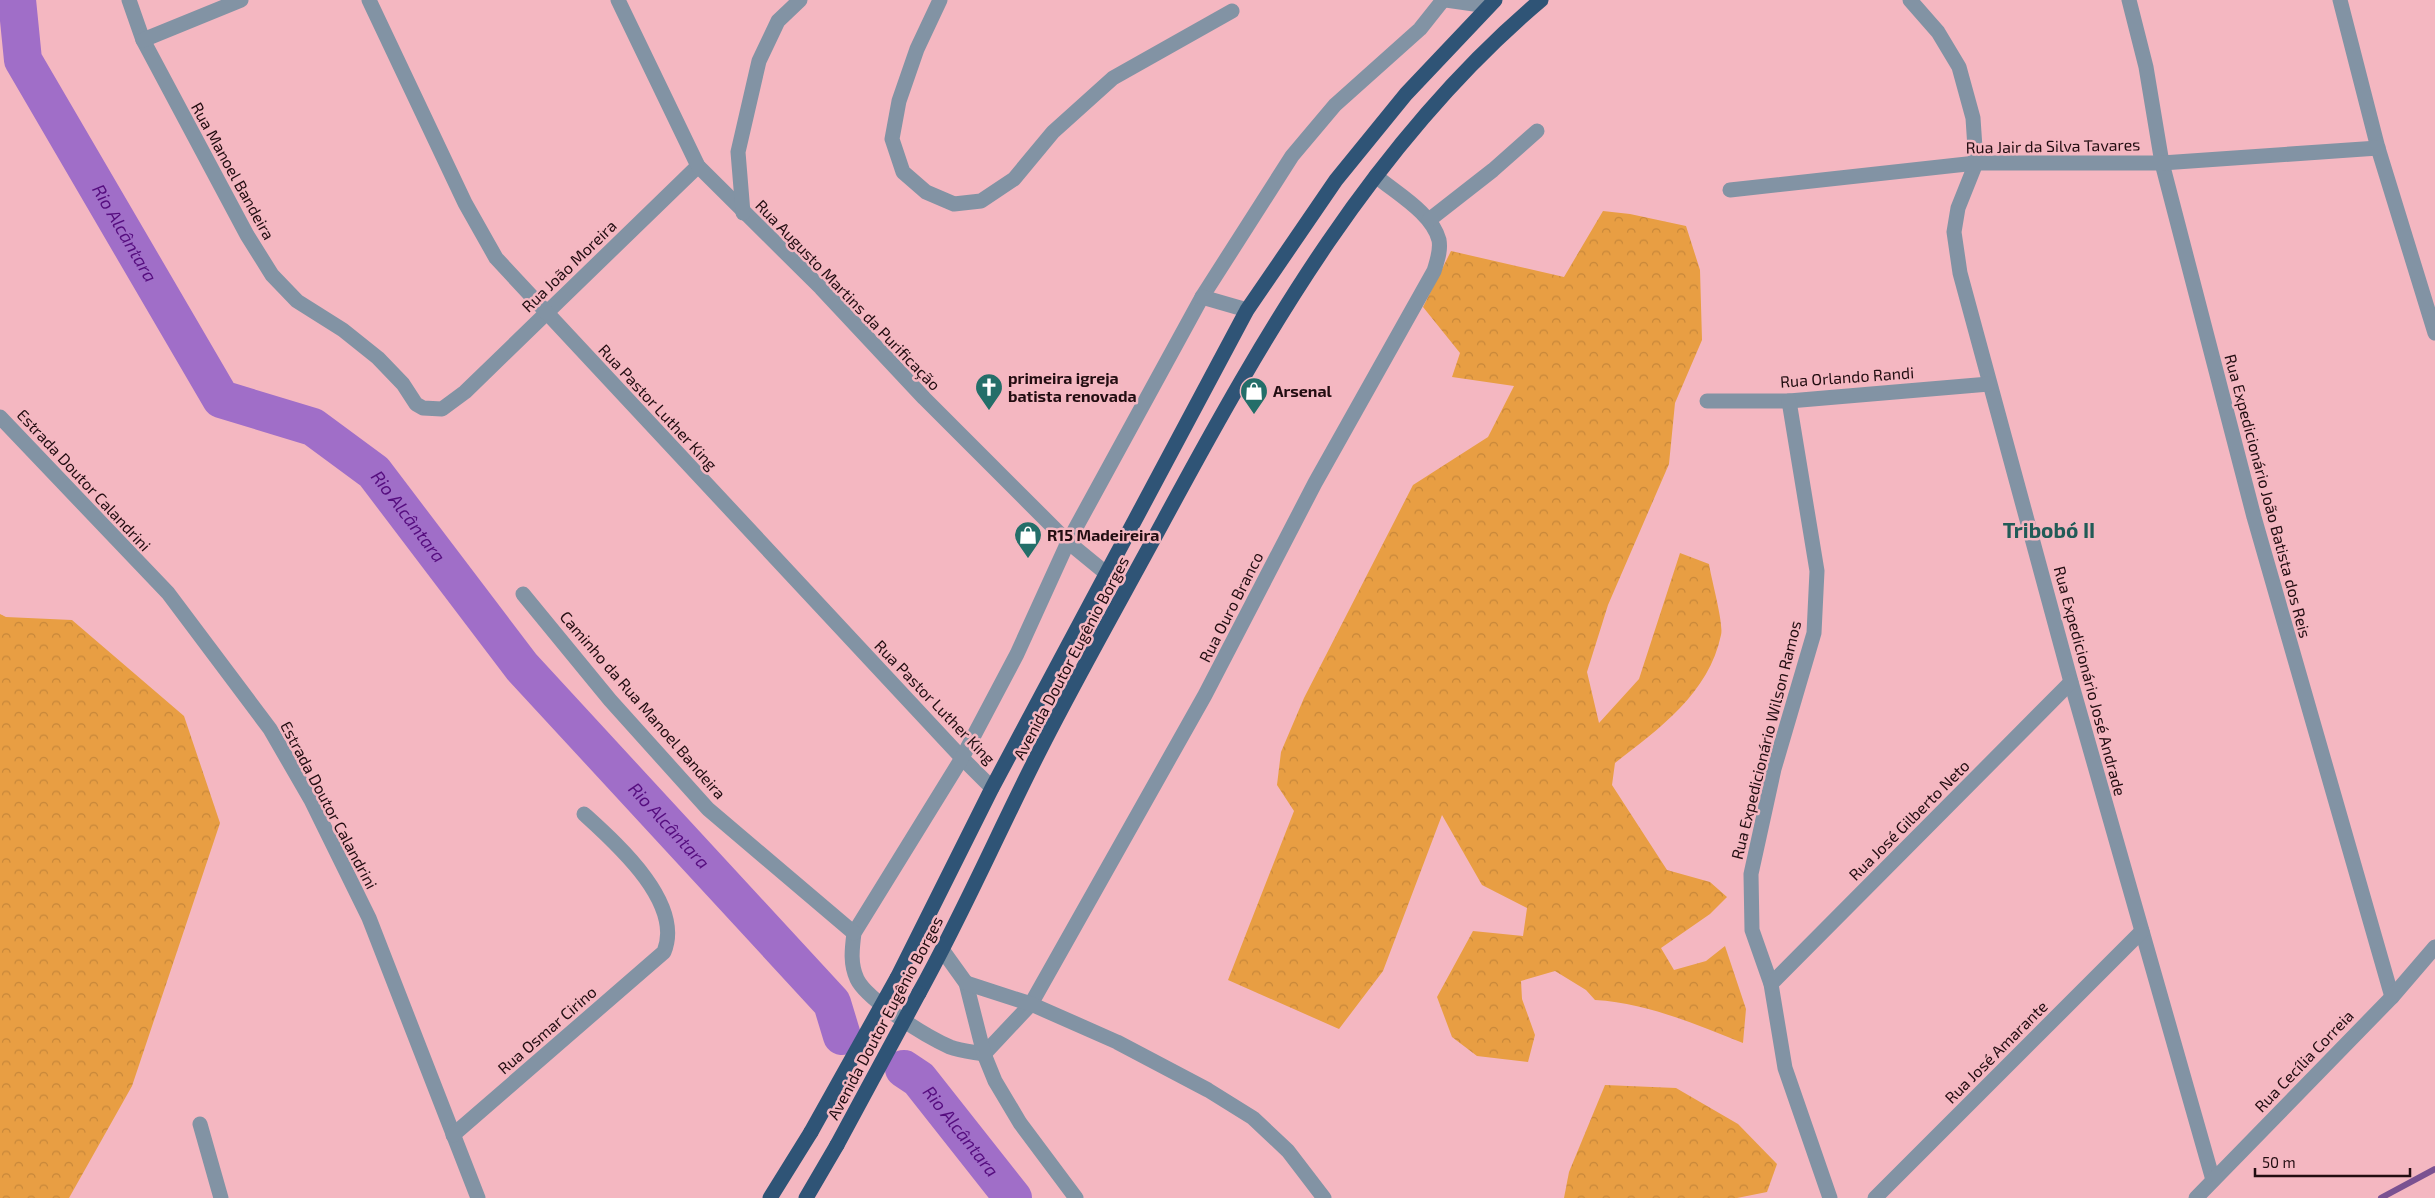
<svg xmlns="http://www.w3.org/2000/svg" width="2435" height="1198" font-family="'Exo 2',sans-serif">
	<defs>
		<pattern id="forest-crowns" width="20" height="18" patternUnits="userSpaceOnUse" patternTransform="scale(1.25)"><rect width="20" height="18" fill="#e89e43"/><path d="M2 6a3 3 0 1 1 6 0M12 15a3 3 0 1 1 6 0" fill="none" stroke="#c7873a"/></pattern>
	</defs>
	<rect width="100%" height="100%" fill="#f4b7c1"/>
	<g fill="url(#forest-crowns)">
		<path d="M1603,211L1630,214L1686,226L1700,270L1702,340L1675,403L1669,464L1608,605L1587,672L1599,723L1639,679L1680,553L1709,564C1711,578 1724,624 1721,635C1709,693 1659,729 1615,763L1612,785L1667,870L1710,882L1727,897L1710,914L1661,948L1674,970L1706,961L1725,946L1746,1009L1743,1043C1695,1024 1647,1003 1595,1000L1586,990L1555,971L1521,981L1522,999L1535,1035L1528,1062L1477,1056L1452,1037L1437,997L1473,931L1523,936L1527,908L1482,885L1442,815L1383,971L1339,1029L1228,980L1294,811L1277,785L1281,752L1304,698L1413,485L1488,437L1514,386L1452,377L1460,353L1423,307L1451,251L1564,277Z"/>
		<polygon points="0,614 6,617 72,620 184,716 220,823 132,1086 69,1198 0,1198"/>
		<polygon points="1605,1085 1676,1088 1738,1124 1777,1164 1767,1192 1737,1198 1564,1198 1569,1172"/>
	</g>
	<g fill="none" stroke-linecap="round" stroke-linejoin="round">
		<polyline stroke="#7a5191" stroke-width="6" points="2381,1198 2435,1169"/>
		<g stroke="#a06ec8" stroke-width="38">
			<path id="s1" d="M17,0L23,60L221,399L313,427L374,472L522,667L832,1003L842,1036"/>
			<path id="s2" d="M904,1069L919,1079L1013,1198"/>
		</g>
		<g stroke="#8293a4" stroke-width="15">
			<polyline points="129,0 143,40 247,235 272,275 297,301 343,330 378,358 403,384 416,404 423,408 442,409 465,392 698,166"/>
			<polyline points="369,0 465,203 496,258 962,758 992,788"/>
			<polyline points="618,0 698,166 821,288 924,398 1068,542 1107,574"/>
			<polyline points="940,0 917,49 899,101 892,139 903,172 926,192 954,204 981,201 1014,179 1053,132 1113,78 1232,11"/>
			<polyline points="1446,0 1488,6"/>
			<polyline points="1910,0 1938,32 1959,67 1973,118 1976,163 1958,208 1954,232 1960,273 2071,682 2213,1180"/>
			<polyline points="2129,0 2146,67 2162,163 2254,517 2392,997"/>
			<polyline points="2340,0 2378,148 2435,333"/>
			<polyline points="143,40 241,0"/>
			<path d="M1376,176C1397,194 1432,213 1439,240C1441,251 1437,261 1434,271L1315,483L1205,695L1031,1004L984,1054C973,1052 960,1051 950,1047C927,1037 867,1000 857,979C850,964 852,949 854,933L962,758L1017,654L1068,542L1202,297L1292,156L1335,105L1420,29L1443,0"/>
			<polyline points="1730,190 1976,163 2162,163 2378,148"/>
			<polyline points="743,213 738,152 759,61 778,21 800,0"/>
			<polyline points="1429,220 1493,170 1537,131"/>
			<polyline points="1202,297 1247,310"/>
			<polyline points="1707,401 1789,401 1989,384"/>
			<polyline points="1789,401 1817,571 1814,633 1774,769 1751,874 1752,930 1771,984 1785,1068 1830,1198"/>
			<polyline points="0,417 168,593 270,729 311,800 369,918 478,1198"/>
			<polyline points="523,594 610,700 708,809 854,933"/>
			<polyline points="943,951 966,983 984,1054 995,1081 1020,1123 1076,1198"/>
			<polyline points="966,983 1031,1004 1117,1042 1208,1090 1253,1118 1288,1151 1324,1198"/>
			<polyline points="1771,984 2071,682"/>
			<polyline points="200,1124 221,1198"/>
			<path d="M453,1135L664,952C684,903 617,844 584,814"/>
			<polyline points="1875,1198 2142,931"/>
			<polyline points="2196,1198 2392,997 2435,947"/>
		</g>
		<g stroke="#2f5476" stroke-width="15">
			<polyline points="897,978 992,788 1247,310 1336,180 1406,94 1495,0"/>
			<path d="M919,993C964,912 1001,826 1043,744C1082,668 1124,594 1164,520C1266,331 1375,140 1541,0"/>
			<polyline points="770,1198 811,1132"/>
			<polyline points="806,1198 837,1145"/>
		</g>
		<g stroke="#2f5476" stroke-width="15">
			<polyline points="811,1132 897,978"/>
			<polyline points="837,1145 919,993"/>
		</g>
	</g>
	<defs>
		<g id="church-pin" transform="scale(1.4375)"><path d="M0 17L-7.5 6A9.5 9.5 0 1 1 7.5 6Z" fill="#246e69" stroke="#f4b7c1"/><path d="M-1.2-6h2.4v3.5h3.3v2.4h-3.3V6h-2.4V-.1h-3.3v-2.4h3.3Z" fill="#fff"/></g>
		<g id="shop-pin" transform="scale(1.4375)"><path d="M0 17L-7.5 6A9.5 9.5 0 1 1 7.5 6Z" fill="#246e69" stroke="#f4b7c1"/><path d="M-5-2.5h2.3a2.7 3.5 0 0 1 5.4 0H5L5.5 6h-11ZM-1.5-2.5h3a1.5 2.3 0 0 0-3 0Z" fill="#fff"/></g>
	</defs>
	<g fill-rule="evenodd">
		<use href="#church-pin" x="989" y="387"/>
		<use href="#shop-pin" x="1254" y="391"/>
		<use href="#shop-pin" x="1028" y="535"/>
	</g>
	<g text-anchor="middle" stroke-width="5" stroke-linejoin="round" paint-order="stroke">
		<g font-size="16" fill="#220d11" stroke="#f4b7c1">
			<text transform="translate(2053 146) rotate(-1)" y="6">Rua Jair da Silva Tavares</text>
			<text transform="translate(233 171) rotate(61)" y="6">Rua Manoel Bandeira</text>
			<text transform="translate(569 266) rotate(-44)" y="6">Rua João Moreira</text>
			<text transform="translate(848 295) rotate(46)" y="6">Rua Augusto Martins da Purificação</text>
			<text transform="translate(1847 377) rotate(-4)" y="6">Rua Orlando Randi</text>
			<text transform="translate(658 407) rotate(47)" y="6">Rua Pastor Luther King</text>
			<text transform="translate(84 480) rotate(47)" y="6">Estrada Doutor Calandrini</text>
			<text transform="translate(2268 496) rotate(75)" y="6">Rua Expedicionário João Batista dos Reis</text>
			<text transform="translate(1231 607) rotate(-63)" y="6">Rua Ouro Branco</text>
			<text transform="translate(1071 658) rotate(-62)" y="6">Avenida Doutor Eugênio Borges</text>
			<text transform="translate(2090 681) rotate(75)" y="6">Rua Expedicionário José Andrade</text>
			<text transform="translate(935 702) rotate(46)" y="6">Rua Pastor Luther King</text>
			<text transform="translate(643 705) rotate(49)" y="6">Caminho da Rua Manoel Bandeira</text>
			<text transform="translate(1766 740) rotate(-76)" y="6">Rua Expedicionário Wilson Ramos</text>
			<text transform="translate(329 805) rotate(62)" y="6">Estrada Doutor Calandrini</text>
			<text transform="translate(1909 820) rotate(-45)" y="6">Rua José Gilberto Neto</text>
			<text transform="translate(885 1018) rotate(-62)" y="6">Avenida Doutor Eugênio Borges</text>
			<text transform="translate(547 1030) rotate(-41)" y="6">Rua Osmar Cirino</text>
			<text transform="translate(1996 1052) rotate(-45)" y="6">Rua José Amarante</text>
			<text transform="translate(2304 1061) rotate(-46)" y="6">Rua Cecília Correia</text>
		</g>
		<g font-size="16" font-weight="bold" fill="#220d11" stroke="#f4b7c1" text-anchor="start">
			<text x="1008" y="384">primeira igreja<tspan x="1008" dy="18">batista renovada</tspan></text>
			<text x="1273" y="397">Arsenal</text>
			<text x="1047" y="541">R15 Madeireira</text>
		</g>
		<g font-size="18" font-style="italic" fill="#560d7f" stroke="#f4b7c1">
			<text dy="6" stroke="none"><textPath href="#s1" startOffset="261">Rio Alcântara</textPath></text>
			<text dy="6" stroke="none"><textPath href="#s1" startOffset="681">Rio Alcântara</textPath></text>
			<text dy="6" stroke="none"><textPath href="#s1" startOffset="1086">Rio Alcântara</textPath></text>
			<text dy="6" stroke="none"><textPath href="#s2" startOffset="85">Rio Alcântara</textPath></text>
		</g>
		<g font-size="21" font-weight="bold" fill="#215b57" stroke="#f4b7c1">
			<text x="2049" y="538">Tribobó II</text>
		</g>
	</g>
	<path d="M2255 1168v8h155v-8" fill="none" stroke="#220d11" stroke-width="2.5"/>
	<text x="2262" y="1168" font-size="15" fill="#220d11" stroke="#f4b7c1" stroke-width="4" paint-order="stroke">50 m</text>
</svg>
